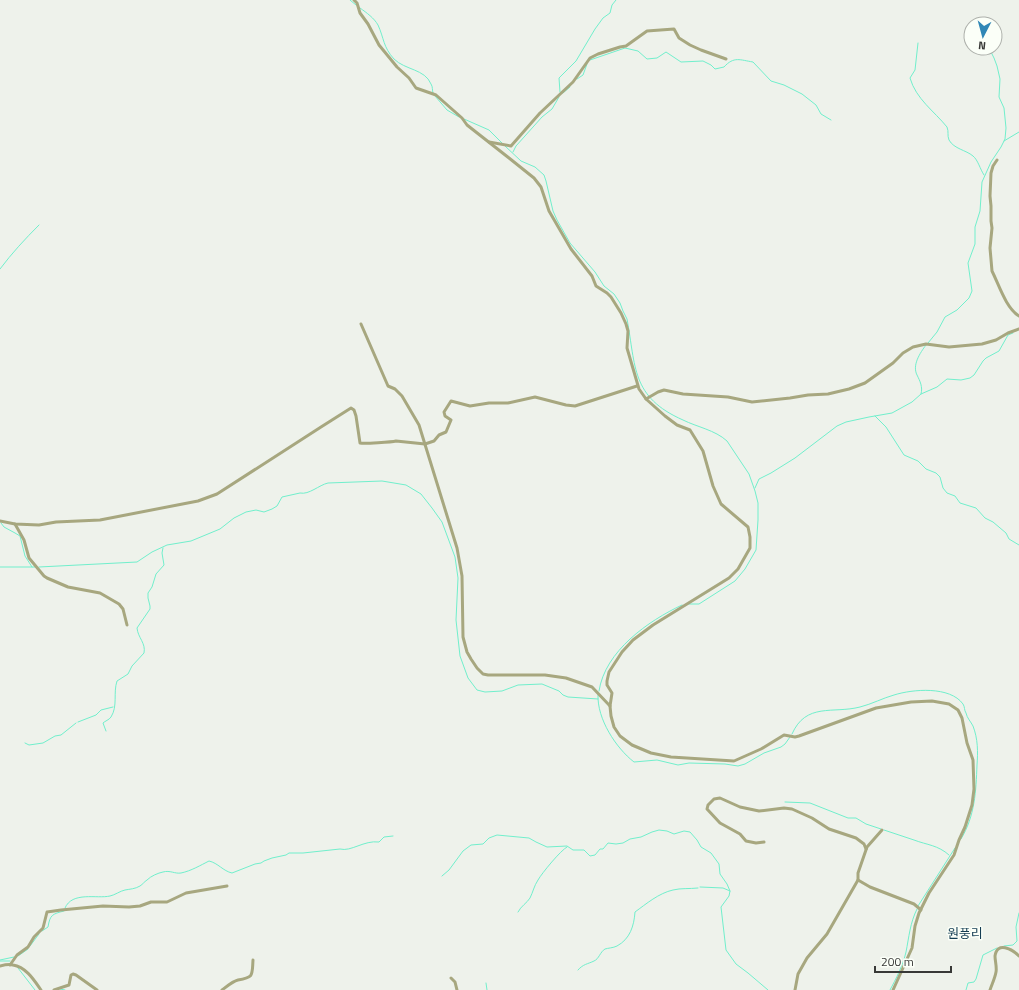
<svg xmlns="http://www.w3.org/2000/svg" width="1019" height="990" font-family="'Titillium Web','Noto Sans KR',sans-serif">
	<rect width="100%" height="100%" fill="#eef2eb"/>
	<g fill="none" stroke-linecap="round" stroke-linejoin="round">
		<g stroke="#71efcc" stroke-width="1">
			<polyline points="350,0 356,5"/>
			<path d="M360,8C367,13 374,18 378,25C384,38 383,47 394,59C405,70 425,69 431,84C433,87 432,90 433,93"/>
			<path d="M918,43L915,70L910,78C916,99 934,111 947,127C949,132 947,135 949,140C954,149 966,150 973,156C978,160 980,169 984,175"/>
			<path d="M590,60L625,48L638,51L647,59L657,58L666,52L681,62L703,61L711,65L715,69L724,67C734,56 740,60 753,62L771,81L784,85L802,94L816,105L821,114L831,120"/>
			<polyline points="577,79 583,75 587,64"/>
			<polyline points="560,92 559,78 576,61 595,29 603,18 610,13 612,5 616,0"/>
			<polyline points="563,93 570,87"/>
			<polyline points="435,96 447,110 459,117"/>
			<polyline points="464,119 489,130 503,144"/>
			<polyline points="1004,141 1019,132"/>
			<path d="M505,146L521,161L535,167L544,175L546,181L553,211L557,220L570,243L595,272L604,286L614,294L620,303L623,311L627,319C636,367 631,397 683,420C697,427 715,430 727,441L749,474L755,491L758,503V520L756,550L745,569L735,581L699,604H689"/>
			<polyline points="513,152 516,146 542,117 552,109 559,97"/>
			<path d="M0,269C12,253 25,239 39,225"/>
			<polyline points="928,343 937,332 945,317 957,310 969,298 972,291 968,263 975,244 975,227 980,211 982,182 991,162 1001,147 1005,139 1006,128 1004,108 999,97 1000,79 997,66 994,58 989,48"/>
			<path d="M921,394C923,387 920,381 917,375C912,365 920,353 926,345"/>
			<polyline points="875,416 886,427 904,455 918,461 926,469 936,473 940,477 943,488 947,493 955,496 960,503 976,508 985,518 993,522 1006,533 1009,539 1019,545"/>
			<polyline points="755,488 759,479 771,473 795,458 837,426 846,422 869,417 892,413 912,402 921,394 937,387 947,379 961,380 970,378 974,375 983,361 986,358 999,351 1008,335 1013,333"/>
			<polyline points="1,523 4,527 15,533 20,536 25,556 32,567"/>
			<polyline points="0,567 35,567"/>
			<path d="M39,567L137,562L152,552L167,545L191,541L220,529L234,518L246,512L256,510L264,512L272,509L277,506L282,497L300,493C309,495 319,485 328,483L382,481L406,485L421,494L432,508L442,522L455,557L458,578L456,620L460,656L468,678L477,690L485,692L502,691L518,685L542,684L559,691L563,695L568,697L598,699"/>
			<path d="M599,691C605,651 648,621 682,605"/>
			<path d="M598,695C597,719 616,748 634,762L657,760L678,765L689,763L725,764L738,766L745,764L764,753L781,747L785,744L790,737"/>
			<polyline points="78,722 96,715 101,710 113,707"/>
			<path d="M106,731L103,723C105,721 109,720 111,717C118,706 113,693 117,681L128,674L132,666L144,653C146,643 138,638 137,628L150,609V606L148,598V593L152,587L156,574L164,565L162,553L163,548"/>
			<path d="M792,734C806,702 833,714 860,707C872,704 883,698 894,695C913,689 950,686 963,704C965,707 964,710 966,713C967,718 971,722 973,726C978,739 978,752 977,765C976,791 975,816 961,839"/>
			<polyline points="25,743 29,745 43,743 55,736 61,735 76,723"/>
			<polyline points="785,802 810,803 848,818 856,818 866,824 881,829"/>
			<path d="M884,830C894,833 904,837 914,840C927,845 938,845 949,855"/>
			<polyline points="442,876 449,870 463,851 471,845 483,844 489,838 497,835 529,838 536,842 547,847 567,846 573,850 584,850 590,856 595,855 600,849 603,849 608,843 616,844 623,843 630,839 641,837 652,832 659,830 667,831 674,834 684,831 690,832 697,840 701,847 711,853 719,864 720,874 727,884 730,891 729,896 721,907 726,950 736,964 748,973 768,990"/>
			<polyline points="700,887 723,888 730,891"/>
			<polyline points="918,906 955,848"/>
			<path d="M65,908C72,891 97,899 110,896C115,895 120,891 125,890C130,889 135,889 140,886C143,884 144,882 147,880C151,876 158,873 163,872C170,870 175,874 181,873C191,871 201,865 209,861C218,863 223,871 232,873L255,864L261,863L264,861L272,858L286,855L289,853H303L340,849C351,852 364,840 379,842L384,837L393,836"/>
			<path d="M518,912C521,906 527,903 530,898C533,892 534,886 538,880C542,873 561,850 567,847"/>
			<path d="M42,931L48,927C50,915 52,914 64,911"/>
			<polyline points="30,946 39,934"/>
			<polyline points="1004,946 1013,945 1017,941 1016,927 1019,913"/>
			<polyline points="18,956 28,949"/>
			<polyline points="0,960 14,957"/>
			<polyline points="0,961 10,961"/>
			<polyline points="18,968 35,990"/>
			<path d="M578,970C583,964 588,964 594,961C599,959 600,952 605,949C608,948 613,948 617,946C630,939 634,926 635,912C646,904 659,893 673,890C681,888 689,889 698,888"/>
			<polyline points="486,983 487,990"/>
			<polyline points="60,989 65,990"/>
			<path d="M890,990C896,979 903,965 906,952C909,937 910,923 917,909"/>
			<polyline points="966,990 968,983 974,982 976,979 983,955 997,948"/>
		</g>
		<g stroke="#a7a77f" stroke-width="3">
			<polyline points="354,0 357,3 360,13 368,24 379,45 397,67 409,78 416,88 436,95 462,118 467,125 509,158 534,178 541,187 549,211 571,249 592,276 596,286 607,293 611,297 621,313 626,324 628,331 627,348 639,389 646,399 665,416 677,425 690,430 703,451 713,486 721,504 748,527 750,537 750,548 738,569 729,578 653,625 633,640 622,652 609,672 607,681 607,685 612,693 610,706 611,716 614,727 620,736 632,745 651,753 671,757 734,761 761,749 784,735 795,737 799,736 876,708 911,702 932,701 949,704 958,710 962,718 967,743 973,760 974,789 972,805 965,827 959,840 954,855 929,893 919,913 915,926 912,948 893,990"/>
			<polyline points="489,142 511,146 540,113 573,82 590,58 598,54 620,47 626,46 647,31 674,29 679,38 690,45 701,50 726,59"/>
			<path d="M997,160L993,166L991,173L990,196L991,206V221L992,228L990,248L992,271C999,285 1006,308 1019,316"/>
			<polyline points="361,324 388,386 395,389 402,396 419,425 457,548 462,576 463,637 467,652 471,659 477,668 483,674 488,675 545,675 566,678 592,687 610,706"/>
			<polyline points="646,399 658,392 664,390 683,394 728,397 752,402 790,398 808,395 828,394 849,389 865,383 893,363 903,353 913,347 926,344 949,347 982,344 996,340 1008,333 1019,329"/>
			<path d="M0,521L15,524L39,525L56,522L100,520L198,501L217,494L321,427L351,408L354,410L356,416L360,443C364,444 392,442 396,441L425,444L434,441L439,435L446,432L451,420L445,416L444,412L451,401L470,406L489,403H508L535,397L566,405L575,406L637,386"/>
			<polyline points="15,524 24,540 29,558 44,576 47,578 68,587 100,593 119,604 123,609 127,625"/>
			<polyline points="882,830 867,847 858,873 858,880 870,887 914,904 921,910"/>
			<polyline points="764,842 756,843 746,841 740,834 720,823 707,809 708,805 714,799 720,798 740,807 759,811 784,808 792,809 812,818 829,829 856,838 864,844 866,849"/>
			<polyline points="10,965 17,955 28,947 34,937 43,928 47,912 61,910 103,906 129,907 140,906 151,902 167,902 186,893 227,886"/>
			<path d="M0,966C4,965 9,964 13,965C26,967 34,980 41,990"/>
			<polyline points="451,978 455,982 457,990"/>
			<polyline points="54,990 69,985 71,975 73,974 76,975 97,990"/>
			<path d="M222,990C226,987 233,981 238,980C254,977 252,976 253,960"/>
			<polyline points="795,990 798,974 807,958 827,934 858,880"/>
			<path d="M990,990C992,984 995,978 996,972C997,967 995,961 995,956C997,941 1012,949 1019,956"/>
		</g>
	</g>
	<g text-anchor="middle" stroke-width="3" stroke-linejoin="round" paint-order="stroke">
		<g font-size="13" fill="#143d53" stroke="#fbfff8">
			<text x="965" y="938">원풍리</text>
		</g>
	</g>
	<g transform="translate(983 36) rotate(186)"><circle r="19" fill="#fbfff8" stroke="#adb0ab"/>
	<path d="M0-3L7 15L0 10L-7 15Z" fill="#3087b6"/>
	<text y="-6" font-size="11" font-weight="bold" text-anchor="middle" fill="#383937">N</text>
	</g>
	<path d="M875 966v6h76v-6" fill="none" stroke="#383937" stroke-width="2"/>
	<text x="881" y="966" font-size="12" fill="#383937" stroke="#fbfff8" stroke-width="3" paint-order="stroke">200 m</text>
</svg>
